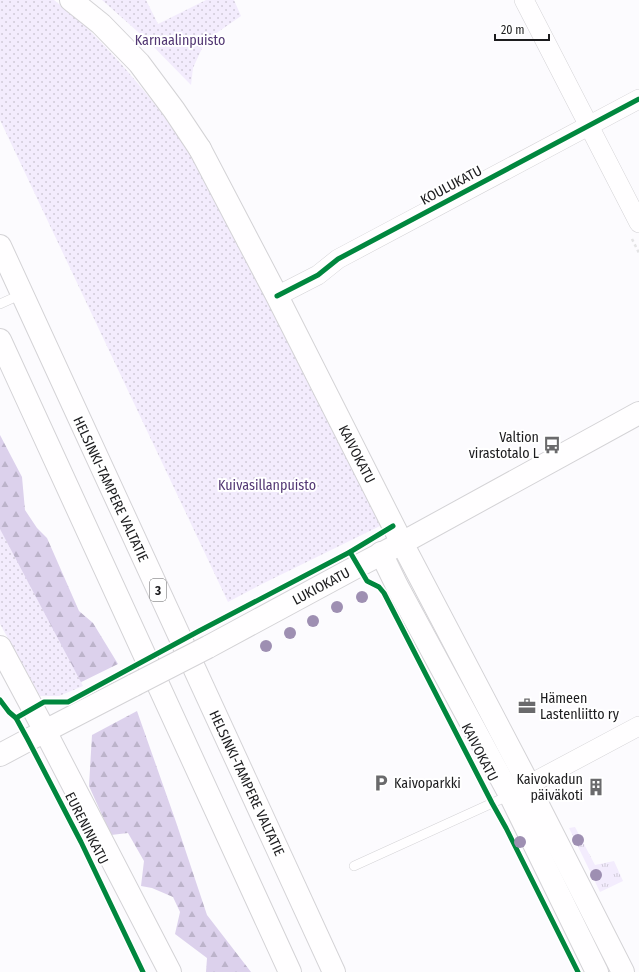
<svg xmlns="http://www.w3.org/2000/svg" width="639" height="972" font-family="'Fira Sans Condensed',sans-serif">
	<defs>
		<pattern id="grass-tufts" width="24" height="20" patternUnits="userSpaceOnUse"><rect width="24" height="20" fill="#f3ecfd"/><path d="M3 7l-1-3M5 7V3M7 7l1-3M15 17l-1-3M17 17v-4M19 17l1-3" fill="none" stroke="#d0cad8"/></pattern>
		<pattern id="forest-firs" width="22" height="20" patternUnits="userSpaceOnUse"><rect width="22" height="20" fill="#dcd1ec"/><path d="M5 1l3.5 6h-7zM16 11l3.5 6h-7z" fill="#bcb3ca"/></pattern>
		<pattern id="park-dots" width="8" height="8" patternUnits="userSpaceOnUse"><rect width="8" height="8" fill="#f3ecfd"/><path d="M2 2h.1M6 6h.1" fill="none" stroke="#d0cad8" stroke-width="1.8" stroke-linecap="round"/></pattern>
	</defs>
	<rect width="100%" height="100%" fill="#fcfbfe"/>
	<polygon fill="url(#grass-tufts)" points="575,827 595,865 614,861 623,881 600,892 569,828"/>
	<g fill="url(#forest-firs)">
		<polygon points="0,435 22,477 25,510 37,528 47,538 79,611 93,623 118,664 65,690 0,605"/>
		<polygon points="137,711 176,822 207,915 251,972 206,972 207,958 175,934 180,912 173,897 152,888 141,886 144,861 128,833 111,835 89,786 92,735"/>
	</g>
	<g fill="url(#park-dots)">
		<path d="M0,0H54C66,10 80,20 91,32C131,72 166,116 197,163L382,525L260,585L228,602L0,120Z"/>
		<polygon points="102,0 146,0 158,24 206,0 234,0 241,16 218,32 203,46 193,68 191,85 146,39"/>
		<polygon points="0,529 83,686 59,696 40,696 0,624"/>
	</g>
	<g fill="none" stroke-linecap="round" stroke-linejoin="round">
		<g stroke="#d4d3d6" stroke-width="10">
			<g id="service">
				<polyline points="0,304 22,294"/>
				<polyline points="354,866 510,795"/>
			</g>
		</g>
		<g stroke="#d4d3d6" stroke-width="20">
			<g id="minor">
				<polyline points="524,0 639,223"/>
				<polyline points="277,296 318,275 338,259 639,99"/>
				<polyline points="517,791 639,726"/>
			</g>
		</g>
		<g stroke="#d4d3d6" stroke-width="24">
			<polyline id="tertiary" points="0,755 45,731"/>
		</g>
		<g stroke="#d4d3d6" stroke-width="24">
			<g id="primary">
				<polyline points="200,149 277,296 402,543 529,785 540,809 623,972"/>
				<polyline points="381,553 397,586 510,795 597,972"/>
				<polyline points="0,647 45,731 170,972"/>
				<polyline points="208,647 358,566 402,543 639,413"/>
				<polyline points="45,731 134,685"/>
			</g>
		</g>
		<g stroke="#d4d3d6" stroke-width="24">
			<g id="motorway">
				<polyline points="71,0 101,24 139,63 174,110 200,149"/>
				<polyline points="0,246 334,972"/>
				<polyline points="0,340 290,972"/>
			</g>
		</g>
		<polyline stroke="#e4e4e5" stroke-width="2.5" stroke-dasharray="3 3" stroke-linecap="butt" points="632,239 639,253"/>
		<use href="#service" stroke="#fffeff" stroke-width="9"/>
		<use href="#minor" stroke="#fffeff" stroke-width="19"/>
		<use href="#tertiary" stroke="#fffeff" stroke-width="22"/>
		<use href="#primary" stroke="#fffeff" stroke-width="22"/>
		<use href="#motorway" stroke="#fffeff" stroke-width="22"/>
		<g stroke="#d4d3d6" stroke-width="24" stroke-linecap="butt">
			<polyline id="primary-bridge" points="134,685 208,647"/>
		</g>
		<use href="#primary-bridge" stroke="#fffeff" stroke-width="22"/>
		<g stroke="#fff" stroke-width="8">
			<g id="cycleway">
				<polyline points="277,296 318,275 338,259 639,99"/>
				<polyline points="350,552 367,581 379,587 384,593 492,803 506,828 578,972"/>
				<polyline points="0,700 9,712 16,718 28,740 81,842 143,972"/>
				<polyline points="16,718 44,702 68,702 199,631 350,552 393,526"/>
			</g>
		</g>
		<use href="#cycleway" stroke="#00873e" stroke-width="5"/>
	</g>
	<g fill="#9e8fb2">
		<circle cx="362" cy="597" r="6"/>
		<circle cx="337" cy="607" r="6"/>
		<circle cx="313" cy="621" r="6"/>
		<circle cx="290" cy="633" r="6"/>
		<circle cx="266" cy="646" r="6"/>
		<circle cx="578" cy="840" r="6"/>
		<circle cx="520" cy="842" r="6"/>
		<circle cx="596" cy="875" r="6"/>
	</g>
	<defs>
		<g id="bus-bare" transform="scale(1.38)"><path d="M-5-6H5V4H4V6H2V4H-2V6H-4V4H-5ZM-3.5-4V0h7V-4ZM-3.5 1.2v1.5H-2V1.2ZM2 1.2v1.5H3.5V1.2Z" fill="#6a6a6c" stroke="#fff" stroke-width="2.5" paint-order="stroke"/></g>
		<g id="office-bare" transform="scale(1.38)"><path d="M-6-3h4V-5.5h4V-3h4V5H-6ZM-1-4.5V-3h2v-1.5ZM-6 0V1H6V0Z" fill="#6a6a6c" stroke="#fff" stroke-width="2.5" paint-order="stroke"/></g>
		<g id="parking-bare" transform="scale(1.38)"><path d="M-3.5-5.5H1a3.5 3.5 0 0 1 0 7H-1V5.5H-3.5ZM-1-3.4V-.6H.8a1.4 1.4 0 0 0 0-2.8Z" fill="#6a6a6c" stroke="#fff" stroke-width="2.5" paint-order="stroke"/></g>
		<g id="building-bare" transform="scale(1.38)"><path d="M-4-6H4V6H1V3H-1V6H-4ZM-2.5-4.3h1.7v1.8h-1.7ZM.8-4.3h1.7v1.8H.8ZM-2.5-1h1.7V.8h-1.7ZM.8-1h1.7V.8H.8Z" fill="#6a6a6c" stroke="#fff" stroke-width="2.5" paint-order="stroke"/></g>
	</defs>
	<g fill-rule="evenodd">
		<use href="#bus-bare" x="552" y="445"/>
		<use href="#office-bare" x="527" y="706"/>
		<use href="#parking-bare" x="381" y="783"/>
		<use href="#building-bare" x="596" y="787"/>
	</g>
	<g text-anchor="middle" stroke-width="4" stroke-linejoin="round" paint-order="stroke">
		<rect fill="#fff" stroke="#606062" stroke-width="1" x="150" y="579" width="16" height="22" rx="3"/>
		<g font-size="13" font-weight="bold" fill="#1c1c1e">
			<text x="158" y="595">3</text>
		</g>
		<g font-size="14" fill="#523773" stroke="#fff">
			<text x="180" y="45">Karnaalinpuisto</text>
			<text x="267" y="490">Kuivasillanpuisto</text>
		</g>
		<g font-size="14" fill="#1c1c1e" stroke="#fff">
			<text transform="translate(451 185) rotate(-28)" y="5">KOULUKATU</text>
			<text transform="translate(357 454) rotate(63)" y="5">KAIVOKATU</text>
			<text transform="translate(111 489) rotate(65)" y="5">HELSINKI-TAMPERE VALTATIE</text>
			<text transform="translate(321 586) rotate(-28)" y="5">LUKIOKATU</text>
			<text transform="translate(480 752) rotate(63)" y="5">KAIVOKATU</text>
			<text transform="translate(247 783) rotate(65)" y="5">HELSINKI-TAMPERE VALTATIE</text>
			<text transform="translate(87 828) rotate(63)" y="5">EURENINKATU</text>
		</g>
		<g font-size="14" fill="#1c1c1e" stroke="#fff" text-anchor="end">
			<text x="539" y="442">Valtion<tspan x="539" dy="16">virastotalo L</tspan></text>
			<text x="540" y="703" text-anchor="start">Hämeen<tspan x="540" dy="16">Lastenliitto ry</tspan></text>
			<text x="583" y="784">Kaivokadun<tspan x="583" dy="16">päiväkoti</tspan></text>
			<text x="394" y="788" text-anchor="start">Kaivoparkki</text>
		</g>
	</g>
	<path d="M495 34v6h54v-6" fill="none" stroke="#1c1c1e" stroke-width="2"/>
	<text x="501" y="34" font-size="12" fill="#1c1c1e" stroke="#ffffff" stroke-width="3" paint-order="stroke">20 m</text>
</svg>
